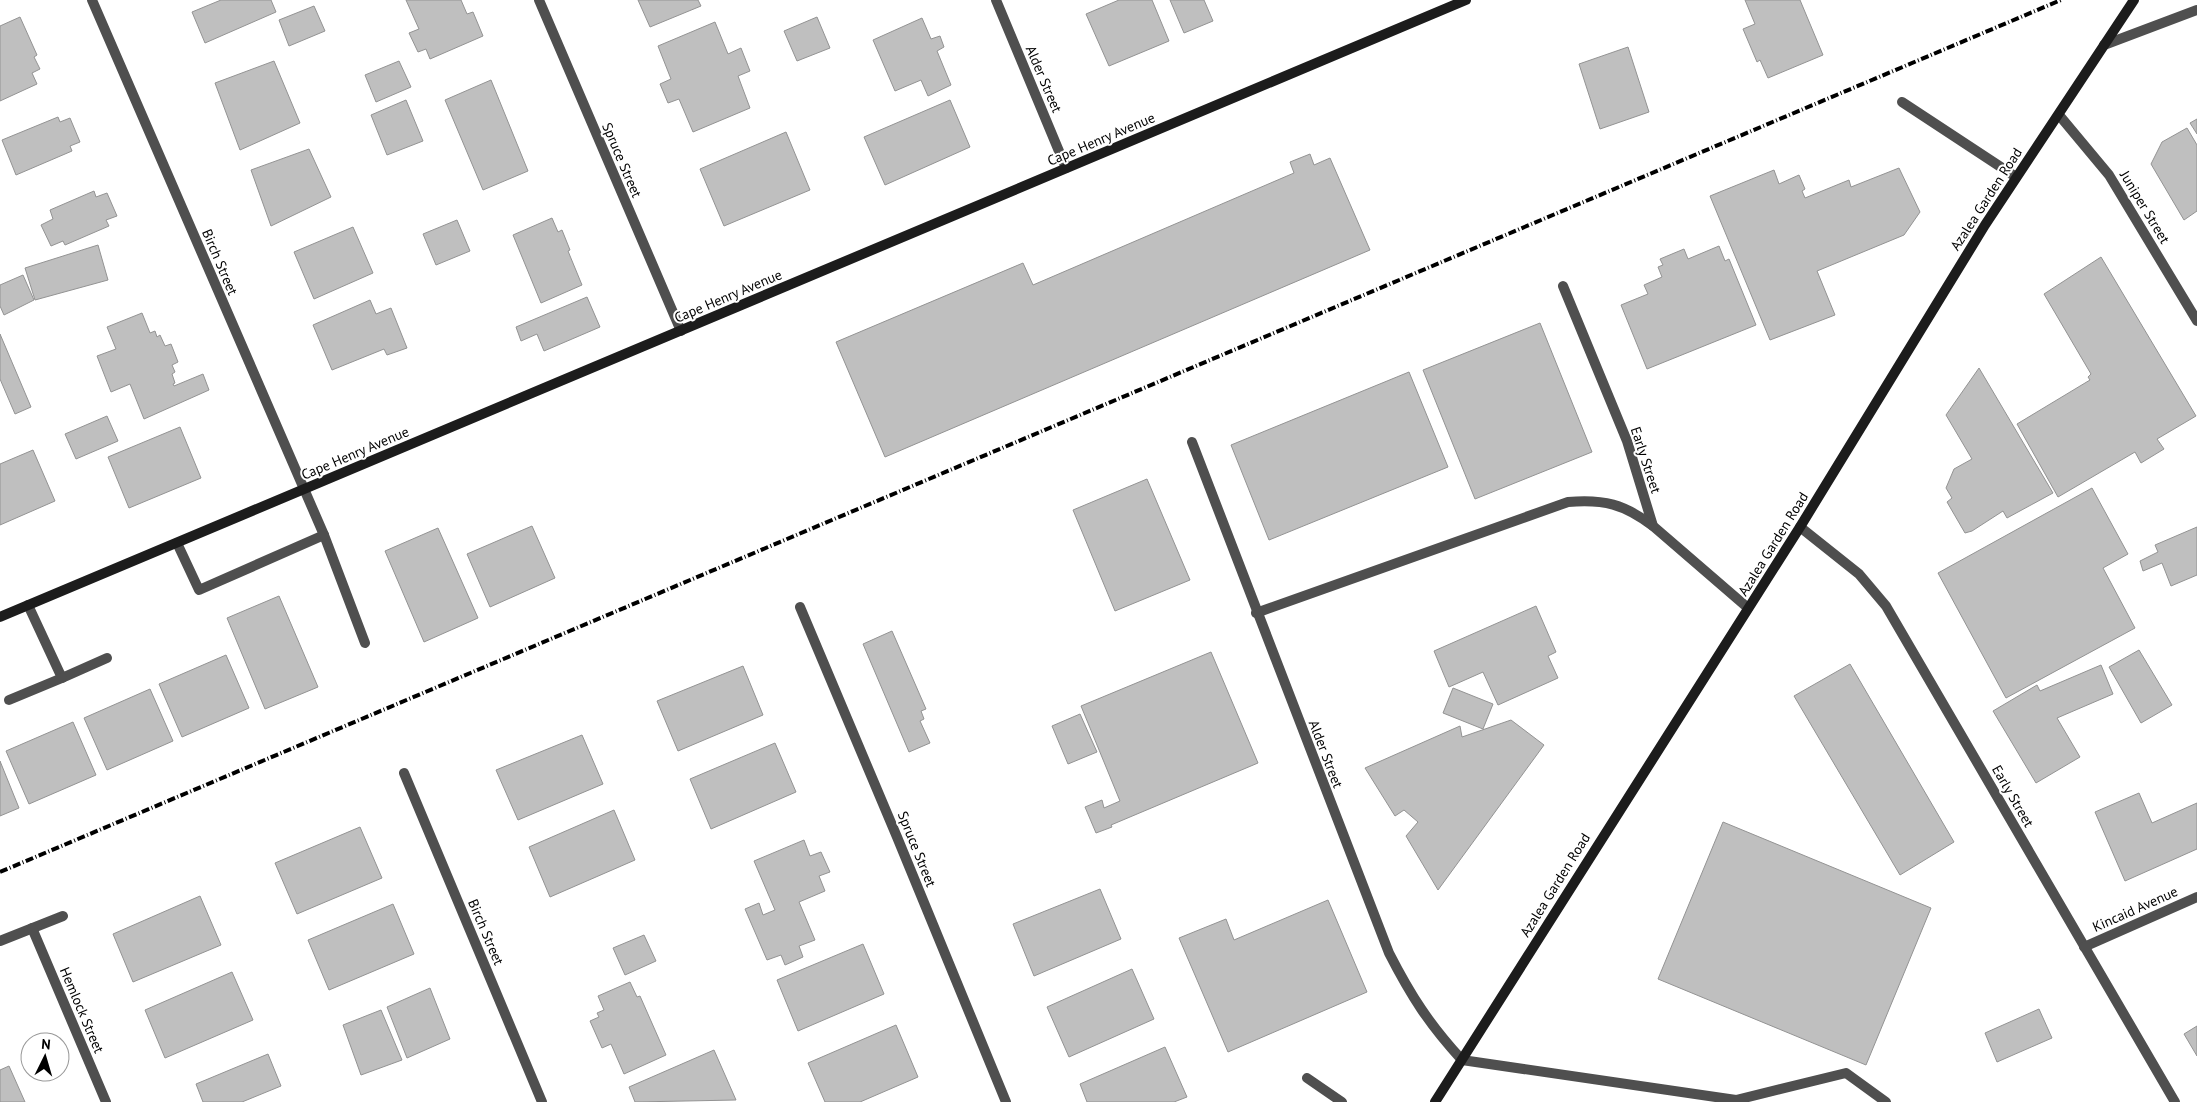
<svg xmlns="http://www.w3.org/2000/svg" width="2197" height="1102" font-family="'PT Sans',sans-serif">
	<rect width="100%" height="100%" fill="#fff"/>
	<g fill="#bfbfbf" stroke="#939393">
		<polygon points="221,0 271,0 276,12 205,43 192,12"/>
		<polygon points="406,0 461,0 467,14 473,12 483,36 430,59 426,49 418,52 409,33 419,29"/>
		<polygon points="638,0 698,0 701,6 650,27"/>
		<polygon points="1119,0 1152,0 1169,41 1109,66 1086,14"/>
		<polygon points="1170,0 1204,0 1213,21 1184,33"/>
		<polygon points="1745,0 1800,0 1823,55 1768,78 1760,60 1757,62 1743,29 1755,24"/>
		<polygon points="314,6 325,31 289,46 279,20"/>
		<polygon points="20,17 37,55 34,57 40,69 32,73 37,84 0,101 0,26"/>
		<polygon points="817,17 830,48 797,61 784,31"/>
		<polygon points="922,18 931,39 940,36 944,47 937,51 951,85 928,96 921,80 895,91 873,40"/>
		<polygon points="715,22 728,54 741,48 750,71 738,76 750,108 693,132 679,99 668,103 660,84 671,79 658,46"/>
		<polygon points="1628,47 1649,112 1600,129 1579,64"/>
		<polygon points="274,61 300,123 240,150 215,83"/>
		<polygon points="399,61 411,87 376,102 365,75"/>
		<polygon points="491,80 528,171 483,190 445,100"/>
		<polygon points="406,100 423,141 387,155 371,115"/>
		<polygon points="950,100 970,147 885,185 864,137"/>
		<polygon points="58,117 60,122 70,118 80,142 70,146 72,151 16,175 2,140"/>
		<polygon points="2197,119 2197,134 2190,123"/>
		<polygon points="2187,128 2197,145 2197,211 2184,220 2151,164 2162,142"/>
		<polygon points="786,132 810,190 724,226 700,169"/>
		<polygon points="309,149 331,197 271,226 251,170"/>
		<polygon points="1310,154 1314,165 1330,158 1370,250 885,457 836,342 1023,263 1033,285 1294,173 1290,162"/>
		<polygon points="1899,168 1920,212 1904,235 1817,271 1835,315 1770,340 1710,196 1774,170 1779,184 1799,175 1805,189 1802,191 1805,198 1849,180 1851,187"/>
		<polygon points="94,191 96,197 107,193 117,216 106,220 109,226 65,245 63,241 51,246 41,225 53,219 50,210"/>
		<polygon points="552,218 558,232 562,230 570,250 568,251 582,285 541,303 513,235"/>
		<polygon points="457,220 470,251 436,265 423,234"/>
		<polygon points="353,227 373,273 314,299 294,252"/>
		<polygon points="98,245 108,280 35,300 25,268"/>
		<polygon points="1719,246 1725,261 1729,259 1756,325 1647,369 1621,305 1648,294 1644,285 1662,277 1658,267 1663,265 1660,259 1684,249 1688,259"/>
		<polygon points="2101,257 2196,416 2157,439 2164,449 2141,463 2135,452 2058,497 2017,424 2090,380 2088,377 2091,374 2044,294"/>
		<polygon points="23,275 34,300 4,315 0,306 0,285"/>
		<polygon points="587,297 600,327 544,351 537,334 521,341 516,327"/>
		<polygon points="370,300 376,314 391,308 407,348 387,355 384,349 332,370 313,325"/>
		<polygon points="142,313 150,333 155,331 157,337 160,335 165,346 171,344 178,362 172,365 175,372 172,374 175,383 173,384 174,386 203,374 209,390 144,419 130,384 111,392 97,356 116,349 107,327"/>
		<polygon points="1540,323 1592,452 1475,499 1423,370"/>
		<polygon points="0,334 31,407 15,414 0,379"/>
		<polygon points="1979,368 2053,493 2007,518 2003,511 1972,531 1965,533 1947,502 1952,498 1946,488 1954,469 1972,459 1946,415"/>
		<polygon points="1409,372 1448,467 1269,540 1231,445"/>
		<polygon points="107,416 118,441 76,459 65,434"/>
		<polygon points="180,427 201,478 129,508 108,457"/>
		<polygon points="33,450 55,501 0,525 0,464"/>
		<polygon points="1147,479 1190,580 1115,611 1073,510"/>
		<polygon points="2092,488 2128,554 2103,568 2135,628 2006,698 1938,573"/>
		<polygon points="532,526 555,578 490,607 467,554"/>
		<polygon points="2197,527 2197,575 2171,586 2162,563 2143,571 2140,561 2158,552 2155,545"/>
		<polygon points="438,528 478,618 424,642 385,551"/>
		<polygon points="279,596 318,687 265,709 227,618"/>
		<polygon points="1536,606 1556,652 1548,656 1558,678 1498,705 1483,672 1449,687 1434,651"/>
		<polygon points="892,631 926,709 921,711 924,719 920,721 930,743 909,752 863,644"/>
		<polygon points="2139,650 2172,705 2141,723 2109,667"/>
		<polygon points="1211,652 1258,763 1111,825 1112,827 1096,833 1085,807 1102,800 1104,808 1120,801 1081,706"/>
		<polygon points="226,655 249,708 182,737 159,684"/>
		<polygon points="1850,664 1954,842 1900,875 1794,696"/>
		<polygon points="2101,665 2113,694 2057,718 2080,757 2036,783 1993,711 2037,685 2040,691"/>
		<polygon points="743,666 763,715 678,751 657,701"/>
		<polygon points="1453,688 1493,704 1483,729 1443,713"/>
		<polygon points="150,689 173,741 107,770 84,718"/>
		<polygon points="1080,714 1097,752 1068,764 1052,726"/>
		<polygon points="1511,720 1544,745 1438,890 1406,836 1418,822 1404,810 1395,816 1365,768 1460,726 1462,737"/>
		<polygon points="73,722 96,775 29,804 6,751"/>
		<polygon points="582,735 603,784 518,820 496,770"/>
		<polygon points="775,743 796,792 711,829 690,779"/>
		<polygon points="0,761 19,808 0,816"/>
		<polygon points="2139,793 2152,823 2197,803 2197,849 2125,881 2095,812"/>
		<polygon points="614,810 635,860 550,897 529,847"/>
		<polygon points="1723,822 1931,908 1866,1065 1658,979"/>
		<polygon points="360,827 382,878 297,914 275,863"/>
		<polygon points="804,840 810,856 821,852 830,872 819,876 825,891 799,902 815,940 799,946 803,957 785,965 781,955 767,960 745,909 759,903 763,915 775,910 754,861"/>
		<polygon points="1100,889 1121,939 1034,976 1013,924"/>
		<polygon points="200,896 221,945 133,982 113,934"/>
		<polygon points="1328,900 1367,992 1228,1052 1179,938 1226,919 1234,940"/>
		<polygon points="393,904 414,954 329,990 308,940"/>
		<polygon points="644,935 656,961 625,975 613,948"/>
		<polygon points="863,944 884,994 798,1031 777,980"/>
		<polygon points="1132,969 1154,1019 1069,1057 1047,1007"/>
		<polygon points="232,972 253,1020 165,1058 145,1010"/>
		<polygon points="630,982 637,997 640,996 666,1055 624,1074 611,1044 602,1048 590,1021 599,1017 597,1013 604,1010 598,996"/>
		<polygon points="430,988 450,1039 407,1058 387,1007"/>
		<polygon points="2039,1009 2052,1038 1997,1062 1985,1033"/>
		<polygon points="381,1010 402,1060 361,1075 343,1025"/>
		<polygon points="896,1025 918,1077 860,1102 825,1102 808,1063"/>
		<polygon points="2197,1026 2197,1056 2184,1034"/>
		<polygon points="1165,1047 1187,1097 1174,1102 1087,1102 1080,1084"/>
		<polygon points="714,1050 736,1100 635,1102 629,1087"/>
		<polygon points="268,1054 281,1086 242,1102 203,1102 196,1084"/>
		<polygon points="9,1066 25,1102 0,1102 0,1070"/>
	</g>
	<g fill="none" stroke-linecap="round" stroke-linejoin="round">
		<g stroke="#4f4f4f" stroke-width="10">
			<polyline points="1902,102 2016,177"/>
			<polyline points="1563,286 1627,441 1653,526 1748,608"/>
			<polyline points="177,543 199,590 324,535 365,643"/>
			<polyline points="28,605 62,678 107,658"/>
			<path d="M1256,613L1568,502C1604,499 1624,504 1653,526"/>
			<polyline points="9,700 62,678"/>
			<polyline points="0,941 63,916"/>
			<polyline points="1462,1060 1736,1100 1846,1073 1886,1102"/>
			<polyline points="1307,1078 1342,1102"/>
		</g>
		<g stroke="#4f4f4f" stroke-width="10">
			<polyline points="92,0 324,535"/>
			<polyline points="539,0 681,331"/>
			<polyline points="996,0 1066,168"/>
			<polyline points="2104,45 2197,10"/>
			<polyline points="2059,115 2109,175 2197,321"/>
			<path d="M1192,442L1389,953C1411,996 1429,1024 1462,1060"/>
			<polyline points="1800,527 1859,574 1886,606 2175,1102"/>
			<polyline points="800,607 897,837 1006,1102"/>
			<polyline points="404,773 542,1102"/>
			<polyline points="32,928 106,1102"/>
			<polyline points="2084,947 2197,897"/>
		</g>
		<g stroke="#1c1c1c" stroke-width="10">
			<polyline points="0,617 1466,0"/>
			<polyline points="1435,1102 1800,527 1985,225 2134,0"/>
		</g>
		<polyline stroke="#000" stroke-width="4" stroke-dasharray="8 2.5 1 2.5" stroke-linecap="butt" points="0,872 2061,0"/>
	</g>
	<g text-anchor="middle" stroke-width="4" stroke-linejoin="round" paint-order="stroke">
		<g font-size="14" fill="#000" stroke="#fff">
			<text transform="translate(1044 79) rotate(67)" y="5">Alder Street</text>
			<text transform="translate(1101 139) rotate(-23)" y="5">Cape Henry Avenue</text>
			<text transform="translate(622 160) rotate(67)" y="5">Spruce Street</text>
			<text transform="translate(1986 199) rotate(-57)" y="5">Azalea Garden Road</text>
			<text transform="translate(2145 207) rotate(59)" y="5">Juniper Street</text>
			<text transform="translate(220 262) rotate(67)" y="5">Birch Street</text>
			<text transform="translate(728 296) rotate(-23)" y="5">Cape Henry Avenue</text>
			<text transform="translate(355 453) rotate(-23)" y="5">Cape Henry Avenue</text>
			<text transform="translate(1646 460) rotate(72)" y="5">Early Street</text>
			<text transform="translate(1773 544) rotate(-58)" y="5">Azalea Garden Road</text>
			<text transform="translate(1326 754) rotate(69)" y="5">Alder Street</text>
			<text transform="translate(2013 796) rotate(60)" y="5">Early Street</text>
			<text transform="translate(917 849) rotate(68)" y="5">Spruce Street</text>
			<text transform="translate(1555 885) rotate(-58)" y="5">Azalea Garden Road</text>
			<text transform="translate(2135 909) rotate(-24)" y="5">Kincaid Avenue</text>
			<text transform="translate(486 932) rotate(67)" y="5">Birch Street</text>
			<text transform="translate(82 1010) rotate(67)" y="5">Hemlock Street</text>
		</g>
	</g>
	<g transform="translate(45 1057) rotate(5)"><circle r="24" fill="#ffffff" stroke="#999999"/>
	<path d="M0-4L9 19L0 12L-9 19Z" fill="#000000"/>
	<text y="-8" font-size="14" font-weight="bold" text-anchor="middle" fill="#000000">N</text>
	</g>
</svg>
